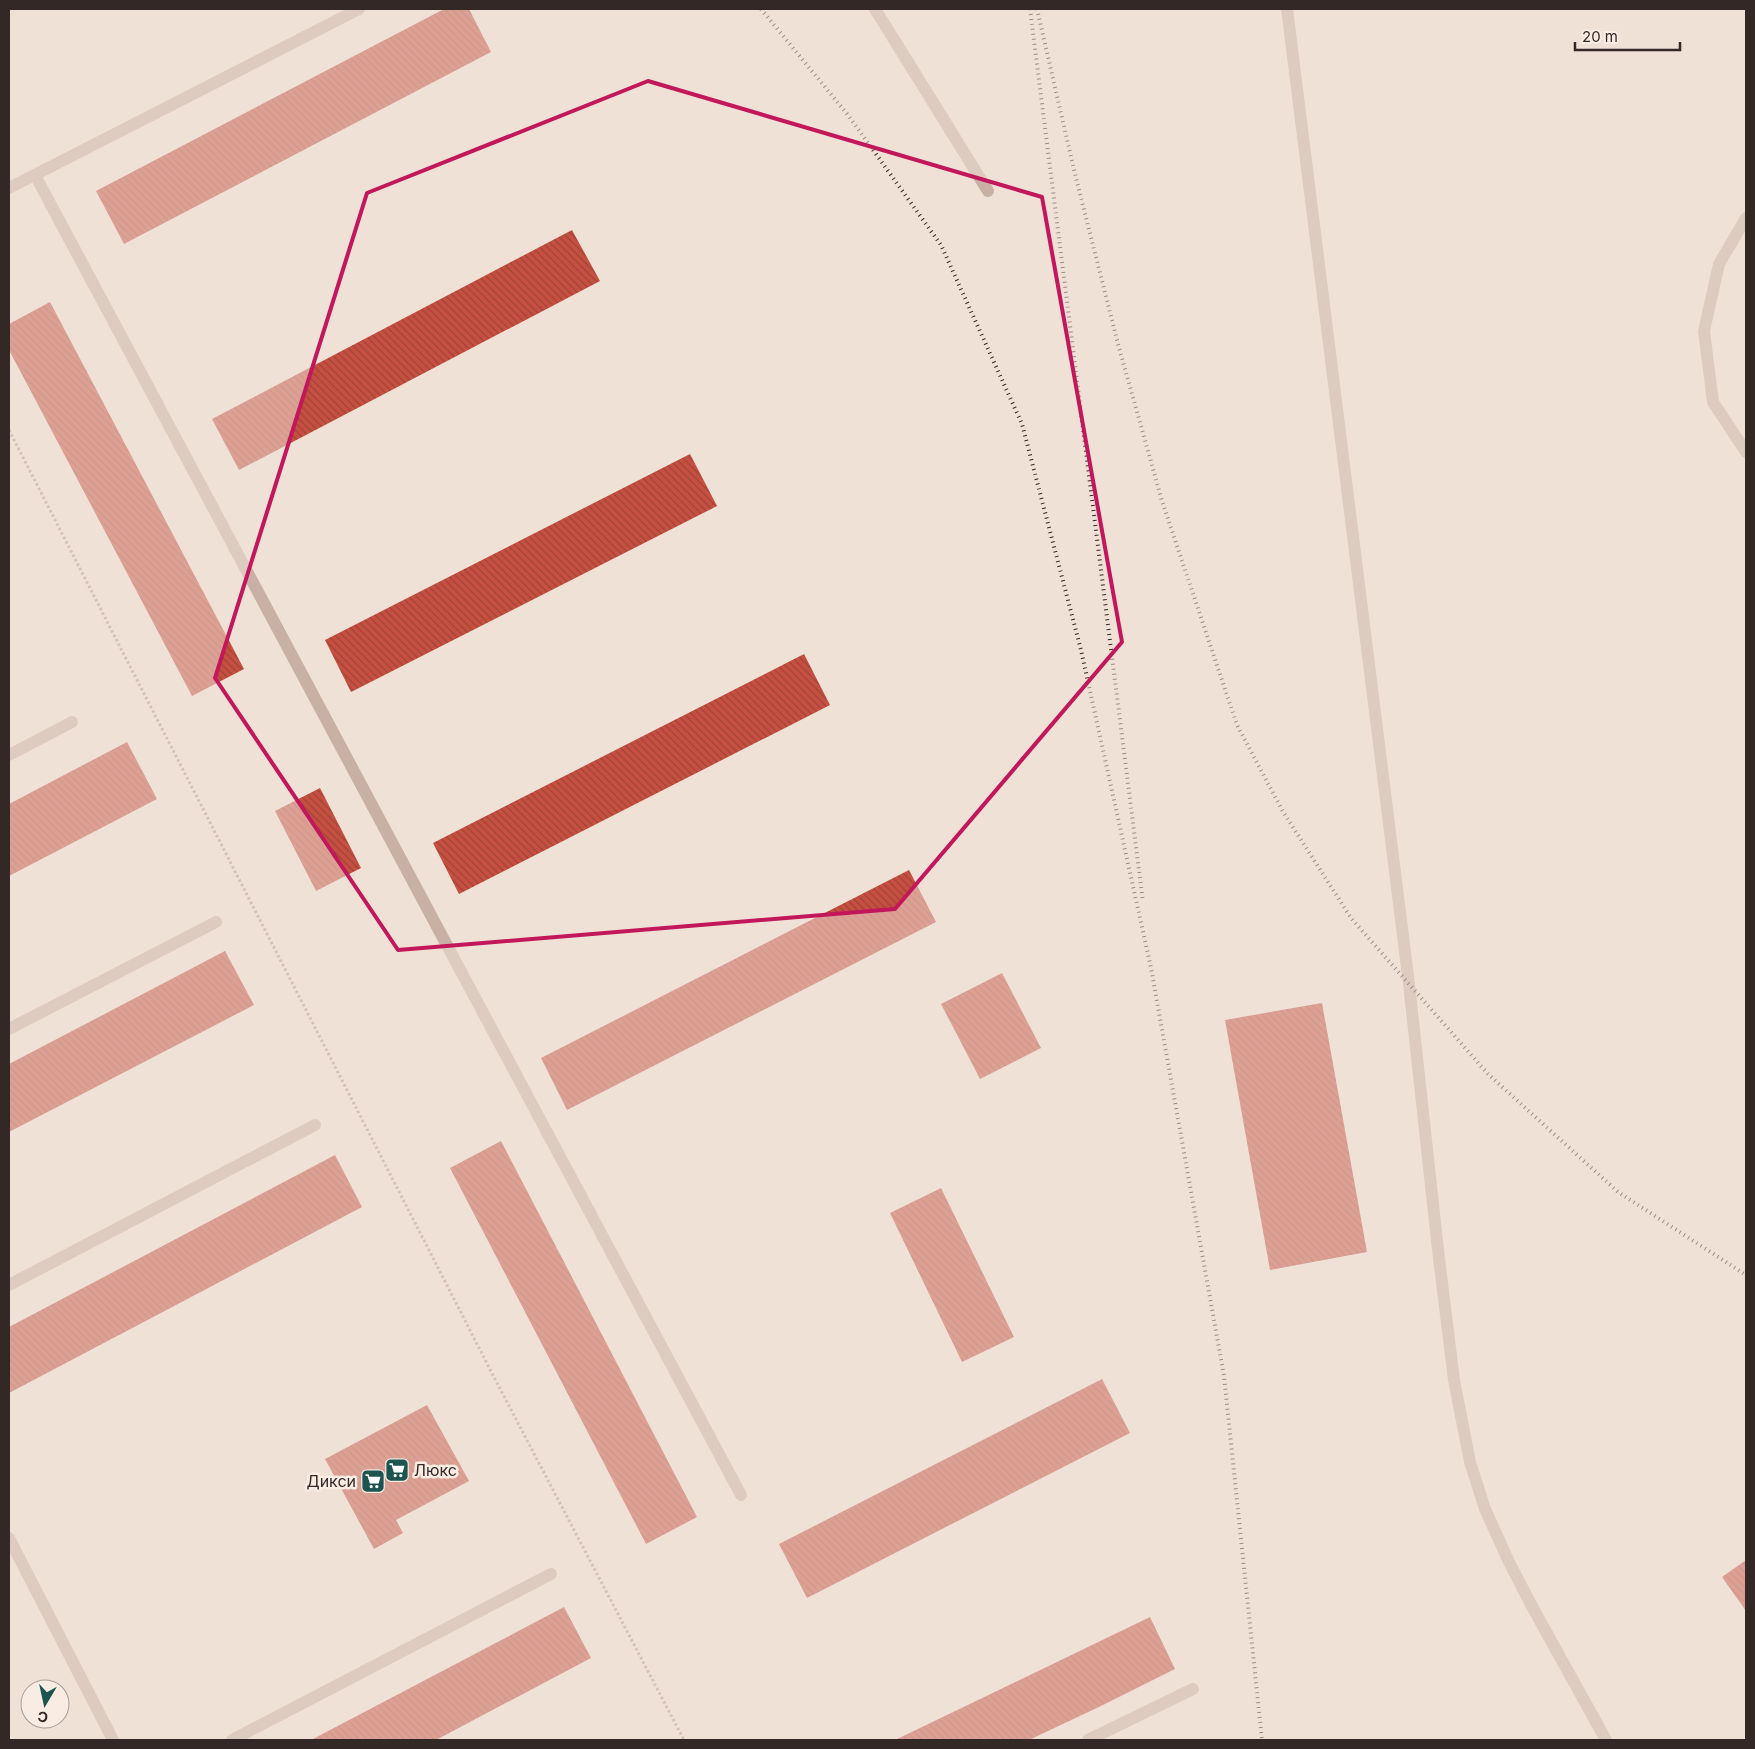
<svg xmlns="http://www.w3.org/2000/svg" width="1755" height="1749" font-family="Inter,sans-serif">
	<defs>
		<pattern id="building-back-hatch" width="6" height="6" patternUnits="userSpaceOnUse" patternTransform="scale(1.25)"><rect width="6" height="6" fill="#c55041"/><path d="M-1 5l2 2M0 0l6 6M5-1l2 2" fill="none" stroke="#a14236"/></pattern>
	</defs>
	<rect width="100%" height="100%" fill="#f0e1d7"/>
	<g fill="url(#building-back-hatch)">
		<polygon points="444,9 469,9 491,52 124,244 96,191"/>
		<polygon points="572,230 600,281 239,470 212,419"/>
		<polygon points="50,302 244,669 192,696 9,350 9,324"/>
		<polygon points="690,454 717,506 351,692 325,640"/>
		<polygon points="804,654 830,705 459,894 433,843"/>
		<polygon points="127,742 157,799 9,876 9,804"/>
		<polygon points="320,788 361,868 316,891 275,811"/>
		<polygon points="909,870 936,922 567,1110 541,1058"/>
		<polygon points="225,951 254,1005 9,1132 9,1064"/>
		<polygon points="1002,973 1041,1048 980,1079 941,1004"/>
		<polygon points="1322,1003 1367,1252 1270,1270 1225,1020"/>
		<polygon points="501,1141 697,1517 646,1544 450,1168"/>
		<polygon points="335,1155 362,1207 9,1393 9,1327"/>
		<polygon points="941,1188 1014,1337 962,1362 890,1213"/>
		<polygon points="1102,1379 1130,1433 807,1598 779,1544"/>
		<polygon points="427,1405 469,1481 396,1520 403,1533 374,1549 325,1459"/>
		<polygon points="1746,1560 1746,1611 1722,1577"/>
		<polygon points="564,1607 591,1658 436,1740 311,1740"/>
		<polygon points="1150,1617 1175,1669 1101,1706 1029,1740 895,1740"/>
	</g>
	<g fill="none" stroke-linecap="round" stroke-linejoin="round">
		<polyline stroke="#b4998e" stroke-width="3" stroke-dasharray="2.5 2.5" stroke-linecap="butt" points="9,430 496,1381 684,1740"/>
		<g stroke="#c8b0a4" stroke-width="12">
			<polyline points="875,9 988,191"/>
			<polyline points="1287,9 1409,984 1438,1250 1454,1380 1470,1462 1485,1509 1509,1562 1534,1610 1606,1740"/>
			<polyline points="35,175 741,1495"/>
			<polyline points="9,188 359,9"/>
			<polyline points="1746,218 1719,264 1704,331 1713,402 1746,452"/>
			<polyline points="9,755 72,722"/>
			<polyline points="9,1029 216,922"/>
			<polyline points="9,1285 315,1125"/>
			<polyline points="9,1538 113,1740"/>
			<polyline points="232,1740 551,1574"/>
			<polyline points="1088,1740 1193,1689"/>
		</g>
		<g stroke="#332825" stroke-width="4" stroke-dasharray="1 4" stroke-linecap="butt">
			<polyline points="761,9 848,115 941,245 1022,424 1081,650 1151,968 1224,1376 1262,1740"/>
			<polyline points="1030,9 1143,902"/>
			<polyline points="1037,9 1074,170 1118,344 1162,501 1237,725 1282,810 1351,918 1488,1074 1618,1192 1746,1275"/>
		</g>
	</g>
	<path d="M0 0H1755V1749H0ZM648,81L1042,197L1122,642L895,909L398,950L215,678L367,193Z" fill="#f0e1d7" fill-opacity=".55" fill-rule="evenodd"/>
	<path fill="none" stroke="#c2185b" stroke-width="4" stroke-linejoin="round" d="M648,81L1042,197L1122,642L895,909L398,950L215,678L367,193Z"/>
	<defs>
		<g id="supermarket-square" transform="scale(1.25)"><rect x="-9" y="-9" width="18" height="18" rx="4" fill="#1c5450" stroke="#f8ece3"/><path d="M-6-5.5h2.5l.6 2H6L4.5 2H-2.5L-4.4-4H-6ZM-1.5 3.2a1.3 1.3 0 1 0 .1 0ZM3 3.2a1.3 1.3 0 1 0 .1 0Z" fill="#fff"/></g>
	</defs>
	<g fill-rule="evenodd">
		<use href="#supermarket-square" x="397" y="1470"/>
		<use href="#supermarket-square" x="373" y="1481"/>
	</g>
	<g text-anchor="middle" stroke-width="5" stroke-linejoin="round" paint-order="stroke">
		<g font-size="16" fill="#332825" stroke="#f8ece3" text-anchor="start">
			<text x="414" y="1476">Люкс</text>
			<text x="356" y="1487" text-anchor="end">Дикси</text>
		</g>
	</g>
	<rect width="1755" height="1749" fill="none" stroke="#332825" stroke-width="20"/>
	<g transform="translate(45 1704) rotate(189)"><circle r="24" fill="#f8ece3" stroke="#a99e97"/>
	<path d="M0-4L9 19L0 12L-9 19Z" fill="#1c5450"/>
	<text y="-8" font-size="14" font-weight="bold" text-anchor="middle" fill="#332825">С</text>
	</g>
	<path d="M1575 42v8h105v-8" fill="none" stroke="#332825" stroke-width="2.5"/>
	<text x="1582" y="42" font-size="15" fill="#332825" stroke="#f8ece3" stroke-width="4" paint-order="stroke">20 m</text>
</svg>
